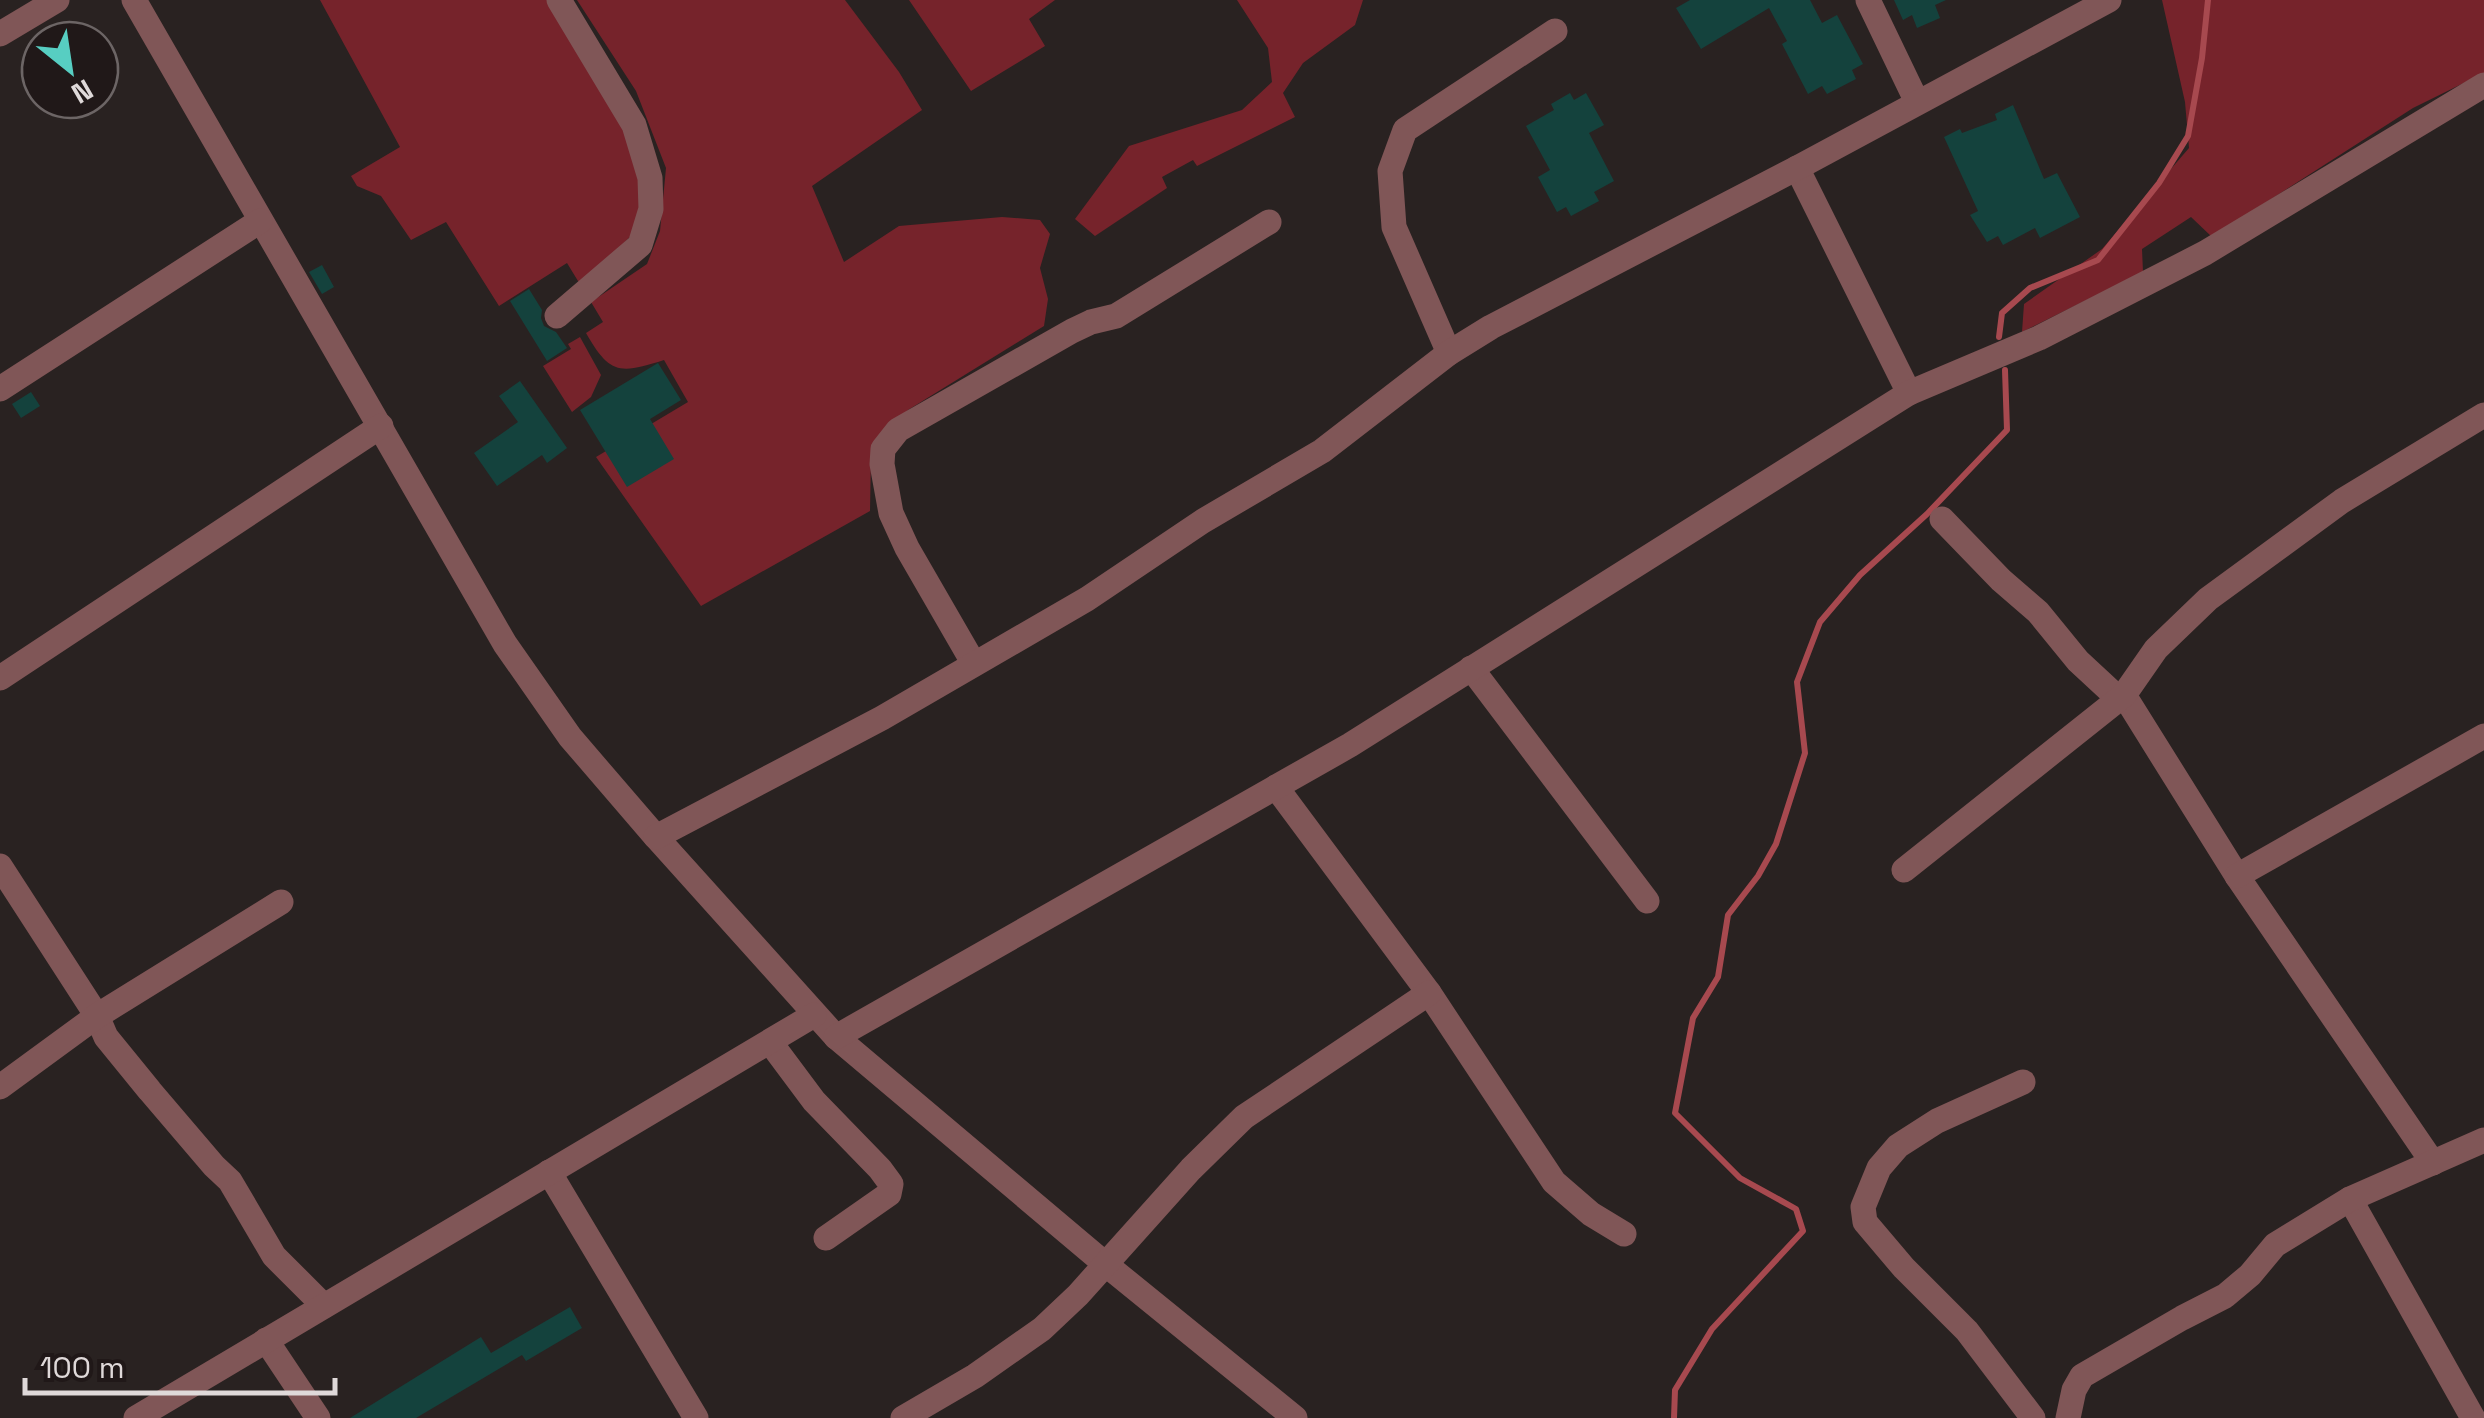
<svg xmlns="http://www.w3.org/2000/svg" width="2484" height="1418" font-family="'Space Grotesk',sans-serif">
	<rect width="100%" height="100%" fill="#292221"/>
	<g fill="#76232b">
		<polygon points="320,0 552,0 628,126 643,169 639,228 583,283 578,281 567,263 499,306 446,222 411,240 381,196 357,186 351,176 400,147"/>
		<path d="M577,0H845L899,72L922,110L812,186L844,262L899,226L1002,217L1040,220L1050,234L1040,268L1048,299L1044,326L908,410L871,455L870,511L701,606L596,457L688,402L664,360C620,374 610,375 586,333L603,322L591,302L647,264L660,231L666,168L636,91Z"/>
		<polygon points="909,0 1055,0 1029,19 1045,46 971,91"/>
		<polygon points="1237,0 1363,0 1355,25 1303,63 1283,93 1295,117 1197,166 1193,160 1162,177 1167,188 1095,236 1075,219 1129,146 1242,110 1272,82 1268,48"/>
		<polygon points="2162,0 2484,0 2484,73 2413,108 2212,237 2191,217 2142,249 2143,272 2022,332 2024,304 2102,249 2189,148 2185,102"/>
		<polygon points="580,337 601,375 591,397 572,412 543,366 571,349 568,344"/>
	</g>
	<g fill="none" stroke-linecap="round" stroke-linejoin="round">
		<g stroke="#a7494f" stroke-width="6">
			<polyline points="1999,337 2002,313 2030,288 2098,260 2159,183 2188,136 2202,58 2208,0"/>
			<polyline points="1674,1418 1675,1390 1712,1329 1803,1231 1796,1209 1740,1178 1675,1113 1693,1018 1718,977 1728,915 1758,876 1776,844 1805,753 1797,682 1820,622 1860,575 1927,514 2007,430 2005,370"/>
		</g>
	</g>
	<g fill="#14423d">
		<polygon points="1690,0 1810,0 1822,23 1837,15 1863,64 1852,70 1856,79 1827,94 1822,86 1808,94 1782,44 1787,41 1769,8 1701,49 1676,8"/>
		<polygon points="1894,0 1946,0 1935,5 1940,18 1917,28 1912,15 1903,20"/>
		<polygon points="1570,93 1574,100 1586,93 1604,125 1589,133 1614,181 1594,192 1599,201 1571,216 1566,207 1557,212 1538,177 1550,170 1526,126 1554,110 1551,104"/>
		<polygon points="2013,105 2044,179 2057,173 2080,217 2040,238 2035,228 2003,245 1998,236 1987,242 1970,215 1978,211 1944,137 1960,129 1962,133 1997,120 1995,114"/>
		<polygon points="322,265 334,287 322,294 309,272"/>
		<polygon points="529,289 542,310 541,318 544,326 556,332 567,348 547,361 510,301"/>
		<polygon points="658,363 681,400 650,419 674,459 627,487 580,410"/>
		<polygon points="520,381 567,448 547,463 542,455 497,486 474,453 518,422 499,396"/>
		<polygon points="31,392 40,406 21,418 12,404"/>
		<polygon points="570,1307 582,1328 526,1361 522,1355 416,1418 350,1418 481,1337 491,1353"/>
	</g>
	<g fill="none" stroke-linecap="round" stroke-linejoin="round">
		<g stroke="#805657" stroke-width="25">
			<polyline points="134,0 505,644 570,737 656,837 836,1037 1104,1263 1295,1418"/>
			<polyline points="1868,0 1917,102"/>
			<polyline points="0,34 57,0"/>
			<polyline points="1797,168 1909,393"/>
			<polyline points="557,316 640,245 651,209 650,178 634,125 559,0"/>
			<polyline points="1449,353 1394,227 1390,171 1405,130 1555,31"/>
			<polyline points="0,389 260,221"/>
			<polyline points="1942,519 2001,580 2038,612 2078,661 2119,699"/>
			<polyline points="974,664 907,548 891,513 882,464 883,449 898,430 1072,331 1091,322 1116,316 1269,222"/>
			<polyline points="1471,668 1647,901"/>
			<polyline points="0,678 381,426"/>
			<polyline points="2124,695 2237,876 2433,1163"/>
			<polyline points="1276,787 1429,993 1554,1182 1591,1214 1624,1234"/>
			<polyline points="656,837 882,718 1087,599 1203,521 1322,451 1449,353 1491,327 1797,168 2109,0"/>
			<polyline points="0,866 97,1016 106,1037 150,1091 214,1166 230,1181 274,1256 324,1306"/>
			<polyline points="1904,870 2124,695 2156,649 2208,599 2342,501 2484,415"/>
			<polyline points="2237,876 2484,736"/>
			<polyline points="836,1037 1350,745 1909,393 2039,338 2205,253 2484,85"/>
			<polyline points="770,1042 814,1101 880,1169 891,1184 889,1194 826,1238"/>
			<polyline points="2023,1082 1937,1121 1898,1146 1879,1168 1863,1207 1865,1222 1904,1268 1967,1331 2033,1418"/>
			<polyline points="0,1087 97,1016 281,902"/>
			<polyline points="549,1172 696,1418"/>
			<polyline points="2350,1199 2473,1418"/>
			<polyline points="266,1340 318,1418"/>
			<polyline points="136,1418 814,1015"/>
			<polyline points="903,1418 975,1376 1042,1329 1078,1295 1191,1169 1244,1117 1429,993"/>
			<polyline points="2068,1418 2074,1390 2082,1376 2182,1318 2225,1296 2250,1275 2275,1245 2350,1199 2484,1140"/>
		</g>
	</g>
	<g transform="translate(70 70) rotate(150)"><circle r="48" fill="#201818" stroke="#6c6565" stroke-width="2.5"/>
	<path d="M0-8L18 38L0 25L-18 38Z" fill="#57cec2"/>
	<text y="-15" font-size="28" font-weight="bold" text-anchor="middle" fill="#dfd9d9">N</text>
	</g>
	<path d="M25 1378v15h310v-15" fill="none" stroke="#dfd9d9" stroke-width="5"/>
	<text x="40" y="1378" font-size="30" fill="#dfd9d9" stroke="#201818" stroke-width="8" paint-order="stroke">100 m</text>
</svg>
